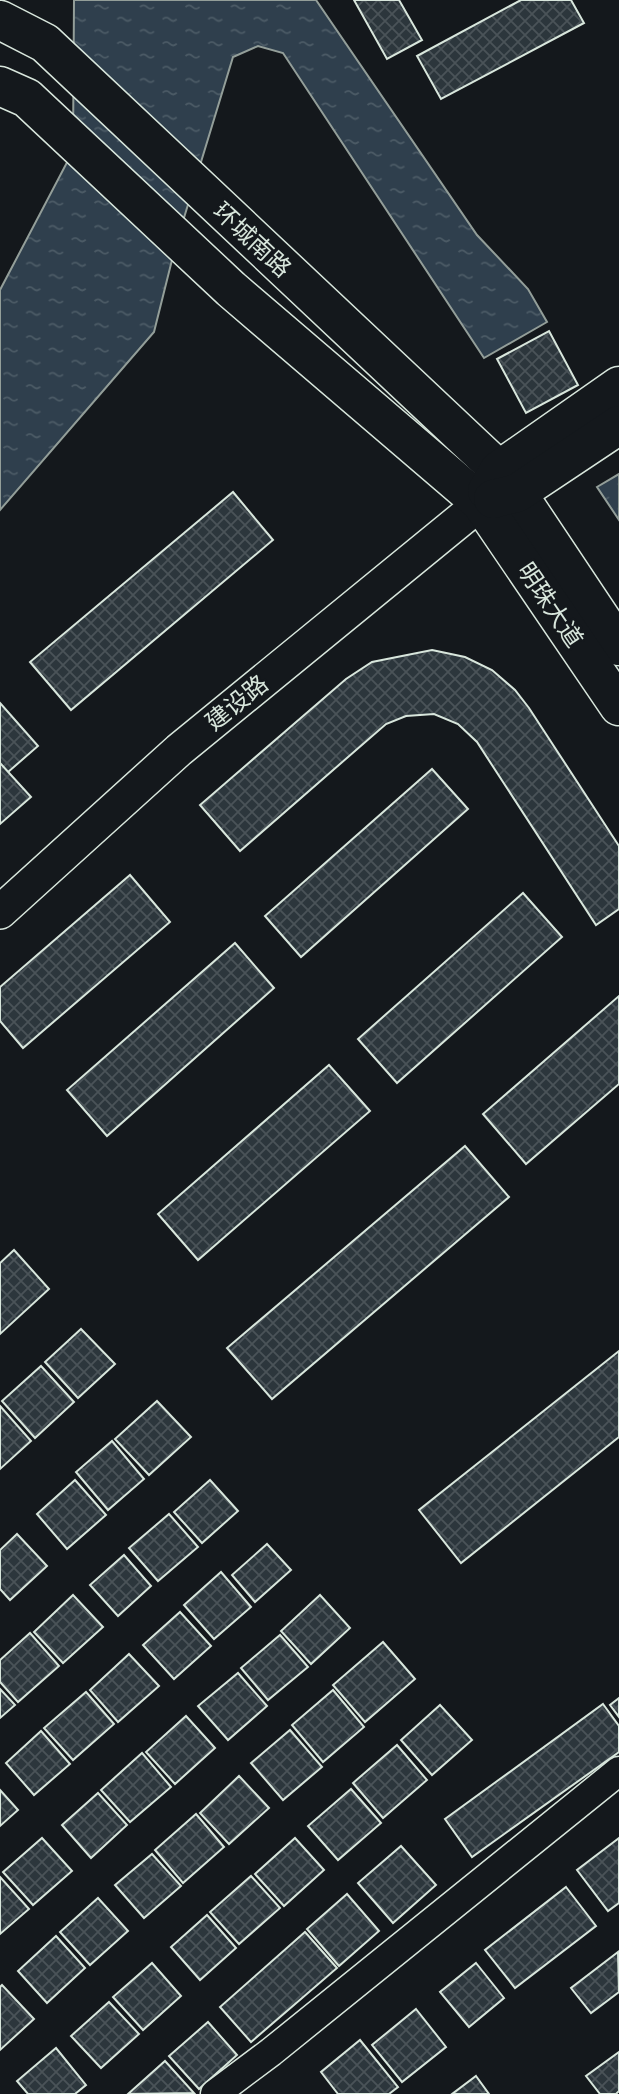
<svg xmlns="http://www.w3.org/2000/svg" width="619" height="2094" font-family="Manrope,'Noto Sans SC',sans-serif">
	<defs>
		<pattern id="water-ripples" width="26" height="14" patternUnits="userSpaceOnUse" patternTransform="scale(1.75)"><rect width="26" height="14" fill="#2f3f4d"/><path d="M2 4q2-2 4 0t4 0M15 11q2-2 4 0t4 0" fill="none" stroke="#4c5b66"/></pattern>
		<pattern id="building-cross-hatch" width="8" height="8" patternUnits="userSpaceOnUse" patternTransform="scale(1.75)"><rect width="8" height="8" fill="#2c363c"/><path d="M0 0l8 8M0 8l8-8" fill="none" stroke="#4a5358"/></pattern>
	</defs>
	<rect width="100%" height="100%" fill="#14181c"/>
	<g fill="url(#water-ripples)" stroke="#939e99" stroke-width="2">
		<polygon points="74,0 316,0 477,235 528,289 547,322 484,358 283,53 258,46 233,57 176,244 154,332 0,510 0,290 73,151"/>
		<polygon points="619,474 619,520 597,487"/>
	</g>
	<g fill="url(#building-cross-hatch)" stroke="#d8e6dc" stroke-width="2">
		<polygon points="354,0 399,0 422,40 387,59"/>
		<polygon points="521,0 571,0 584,23 441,99 417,56"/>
		<polygon points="549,331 578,385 526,413 497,359"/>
		<polygon points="233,492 273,540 71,710 30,662"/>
		<polygon points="432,650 465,657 492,670 515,690 529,708 619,846 619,909 596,925 477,742 458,724 434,714 406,716 386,724 240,851 200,805 346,679 372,662"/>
		<polygon points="0,703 38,746 0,779"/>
		<polygon points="0,763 31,797 0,824"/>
		<polygon points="432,769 468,809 301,957 265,916"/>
		<polygon points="130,875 170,922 23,1048 0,1021 0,987"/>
		<polygon points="523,893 562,937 397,1083 358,1039"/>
		<polygon points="235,943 274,988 107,1136 67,1090"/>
		<polygon points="619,996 619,1084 526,1164 483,1114"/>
		<polygon points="329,1065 370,1111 198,1260 158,1214"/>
		<polygon points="465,1146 509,1197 272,1399 227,1348"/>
		<polygon points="14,1250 49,1289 0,1334 0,1263"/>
		<polygon points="81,1329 115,1364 78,1398 45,1362"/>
		<polygon points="619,1351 619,1437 461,1563 419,1510"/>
		<polygon points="41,1366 74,1402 35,1438 2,1401"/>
		<polygon points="157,1401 191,1437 149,1475 115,1439"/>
		<polygon points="0,1406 31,1441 0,1469"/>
		<polygon points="112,1441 144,1479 108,1510 76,1472"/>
		<polygon points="75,1480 106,1515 67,1549 37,1514"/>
		<polygon points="210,1480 238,1511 202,1543 174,1512"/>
		<polygon points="169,1514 198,1547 158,1581 129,1548"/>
		<polygon points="17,1534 47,1566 10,1600 0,1589 0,1550"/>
		<polygon points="267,1544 291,1570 255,1602 232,1575"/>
		<polygon points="124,1555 151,1586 118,1616 90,1585"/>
		<polygon points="221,1572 251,1607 214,1639 184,1605"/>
		<polygon points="73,1595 103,1627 63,1663 34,1632"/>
		<polygon points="320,1595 350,1628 311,1664 281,1631"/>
		<polygon points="180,1612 211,1646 174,1679 143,1645"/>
		<polygon points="30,1633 59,1666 18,1702 0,1682 0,1660"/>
		<polygon points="280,1635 308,1667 268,1700 241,1668"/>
		<polygon points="383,1642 415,1679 365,1722 333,1685"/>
		<polygon points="129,1654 159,1686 118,1722 90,1690"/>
		<polygon points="238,1673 267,1706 228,1740 198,1706"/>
		<polygon points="0,1689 15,1705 0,1718"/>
		<polygon points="333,1690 364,1727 323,1762 292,1725"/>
		<polygon points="86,1692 114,1724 73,1760 44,1728"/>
		<polygon points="619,1698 619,1717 610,1705"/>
		<polygon points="603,1704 619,1726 619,1752 472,1857 445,1819"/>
		<polygon points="440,1705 472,1740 432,1775 401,1740"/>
		<polygon points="186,1716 215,1748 175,1784 146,1752"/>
		<polygon points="290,1730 322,1767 283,1800 251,1763"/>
		<polygon points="41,1731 70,1764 34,1795 6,1763"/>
		<polygon points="397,1745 427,1780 383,1818 353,1783"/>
		<polygon points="142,1753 171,1787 130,1822 101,1790"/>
		<polygon points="239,1776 269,1808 229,1844 200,1813"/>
		<polygon points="351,1789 381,1823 338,1860 308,1826"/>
		<polygon points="0,1790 18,1810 0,1826"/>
		<polygon points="98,1793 127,1825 91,1858 62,1825"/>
		<polygon points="196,1814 224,1847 183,1883 155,1850"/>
		<polygon points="42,1838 72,1871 33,1905 3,1872"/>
		<polygon points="295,1838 324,1870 284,1906 255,1874"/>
		<polygon points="619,1838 619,1903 608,1911 577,1870"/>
		<polygon points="401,1846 436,1885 393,1923 358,1883"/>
		<polygon points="152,1854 181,1886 144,1918 115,1885"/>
		<polygon points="251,1876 280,1908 239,1944 210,1912"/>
		<polygon points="0,1877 29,1909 0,1934"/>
		<polygon points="566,1887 596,1926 515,1988 485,1950"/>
		<polygon points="347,1894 379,1931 339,1966 307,1929"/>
		<polygon points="98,1898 128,1931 90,1965 60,1932"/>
		<polygon points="207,1915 236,1948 200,1980 171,1947"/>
		<polygon points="305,1932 337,1968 251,2042 220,2007"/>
		<polygon points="56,1936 85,1968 47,2003 18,1971"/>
		<polygon points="618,1952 619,1992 591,2013 571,1988"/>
		<polygon points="152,1963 181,1996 143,2030 113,1997"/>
		<polygon points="476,1963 504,1998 469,2027 440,1992"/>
		<polygon points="2,1985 34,2019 0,2050 0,1987"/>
		<polygon points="109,2002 139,2034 101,2068 71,2036"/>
		<polygon points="416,2009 446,2047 402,2082 372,2045"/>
		<polygon points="208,2022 237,2055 199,2089 169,2056"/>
		<polygon points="360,2040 398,2087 389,2094 338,2094 321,2072"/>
		<polygon points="56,2048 86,2085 75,2094 28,2094 17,2081"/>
		<polygon points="619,2052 619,2091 616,2094 600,2094 586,2076"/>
		<polygon points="165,2061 194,2093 128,2094"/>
		<polygon points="476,2076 489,2094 452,2094"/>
	</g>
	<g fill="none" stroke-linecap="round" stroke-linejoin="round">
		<g stroke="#d8e6dc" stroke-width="31">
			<polyline id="minor" points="215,2094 271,2052 619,1771"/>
		</g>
		<g stroke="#d8e6dc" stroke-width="36">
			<polyline id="tertiary" points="0,912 179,750 481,503"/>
		</g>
		<g stroke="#d8e6dc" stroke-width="41">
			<g id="secondary">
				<polyline points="0,20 45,43 499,470 517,493 619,646"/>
				<polyline points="0,86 27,98 231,289 481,503 619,706"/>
				<polyline points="487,491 499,470 619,386"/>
				<polyline points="493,499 517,493 619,425"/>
			</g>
		</g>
		<use href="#minor" stroke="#14181c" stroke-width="28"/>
		<use href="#tertiary" stroke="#14181c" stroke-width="33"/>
		<use href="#secondary" stroke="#14181c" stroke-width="38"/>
	</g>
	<g text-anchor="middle" stroke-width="5" stroke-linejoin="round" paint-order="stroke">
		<g font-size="24" fill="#d8e6dc" stroke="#14181c">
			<text transform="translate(252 240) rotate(43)" y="8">环城南路</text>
			<text transform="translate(550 605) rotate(56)" y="8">明珠大道</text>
			<text transform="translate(237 703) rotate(-39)" y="8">建设路</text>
		</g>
	</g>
</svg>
